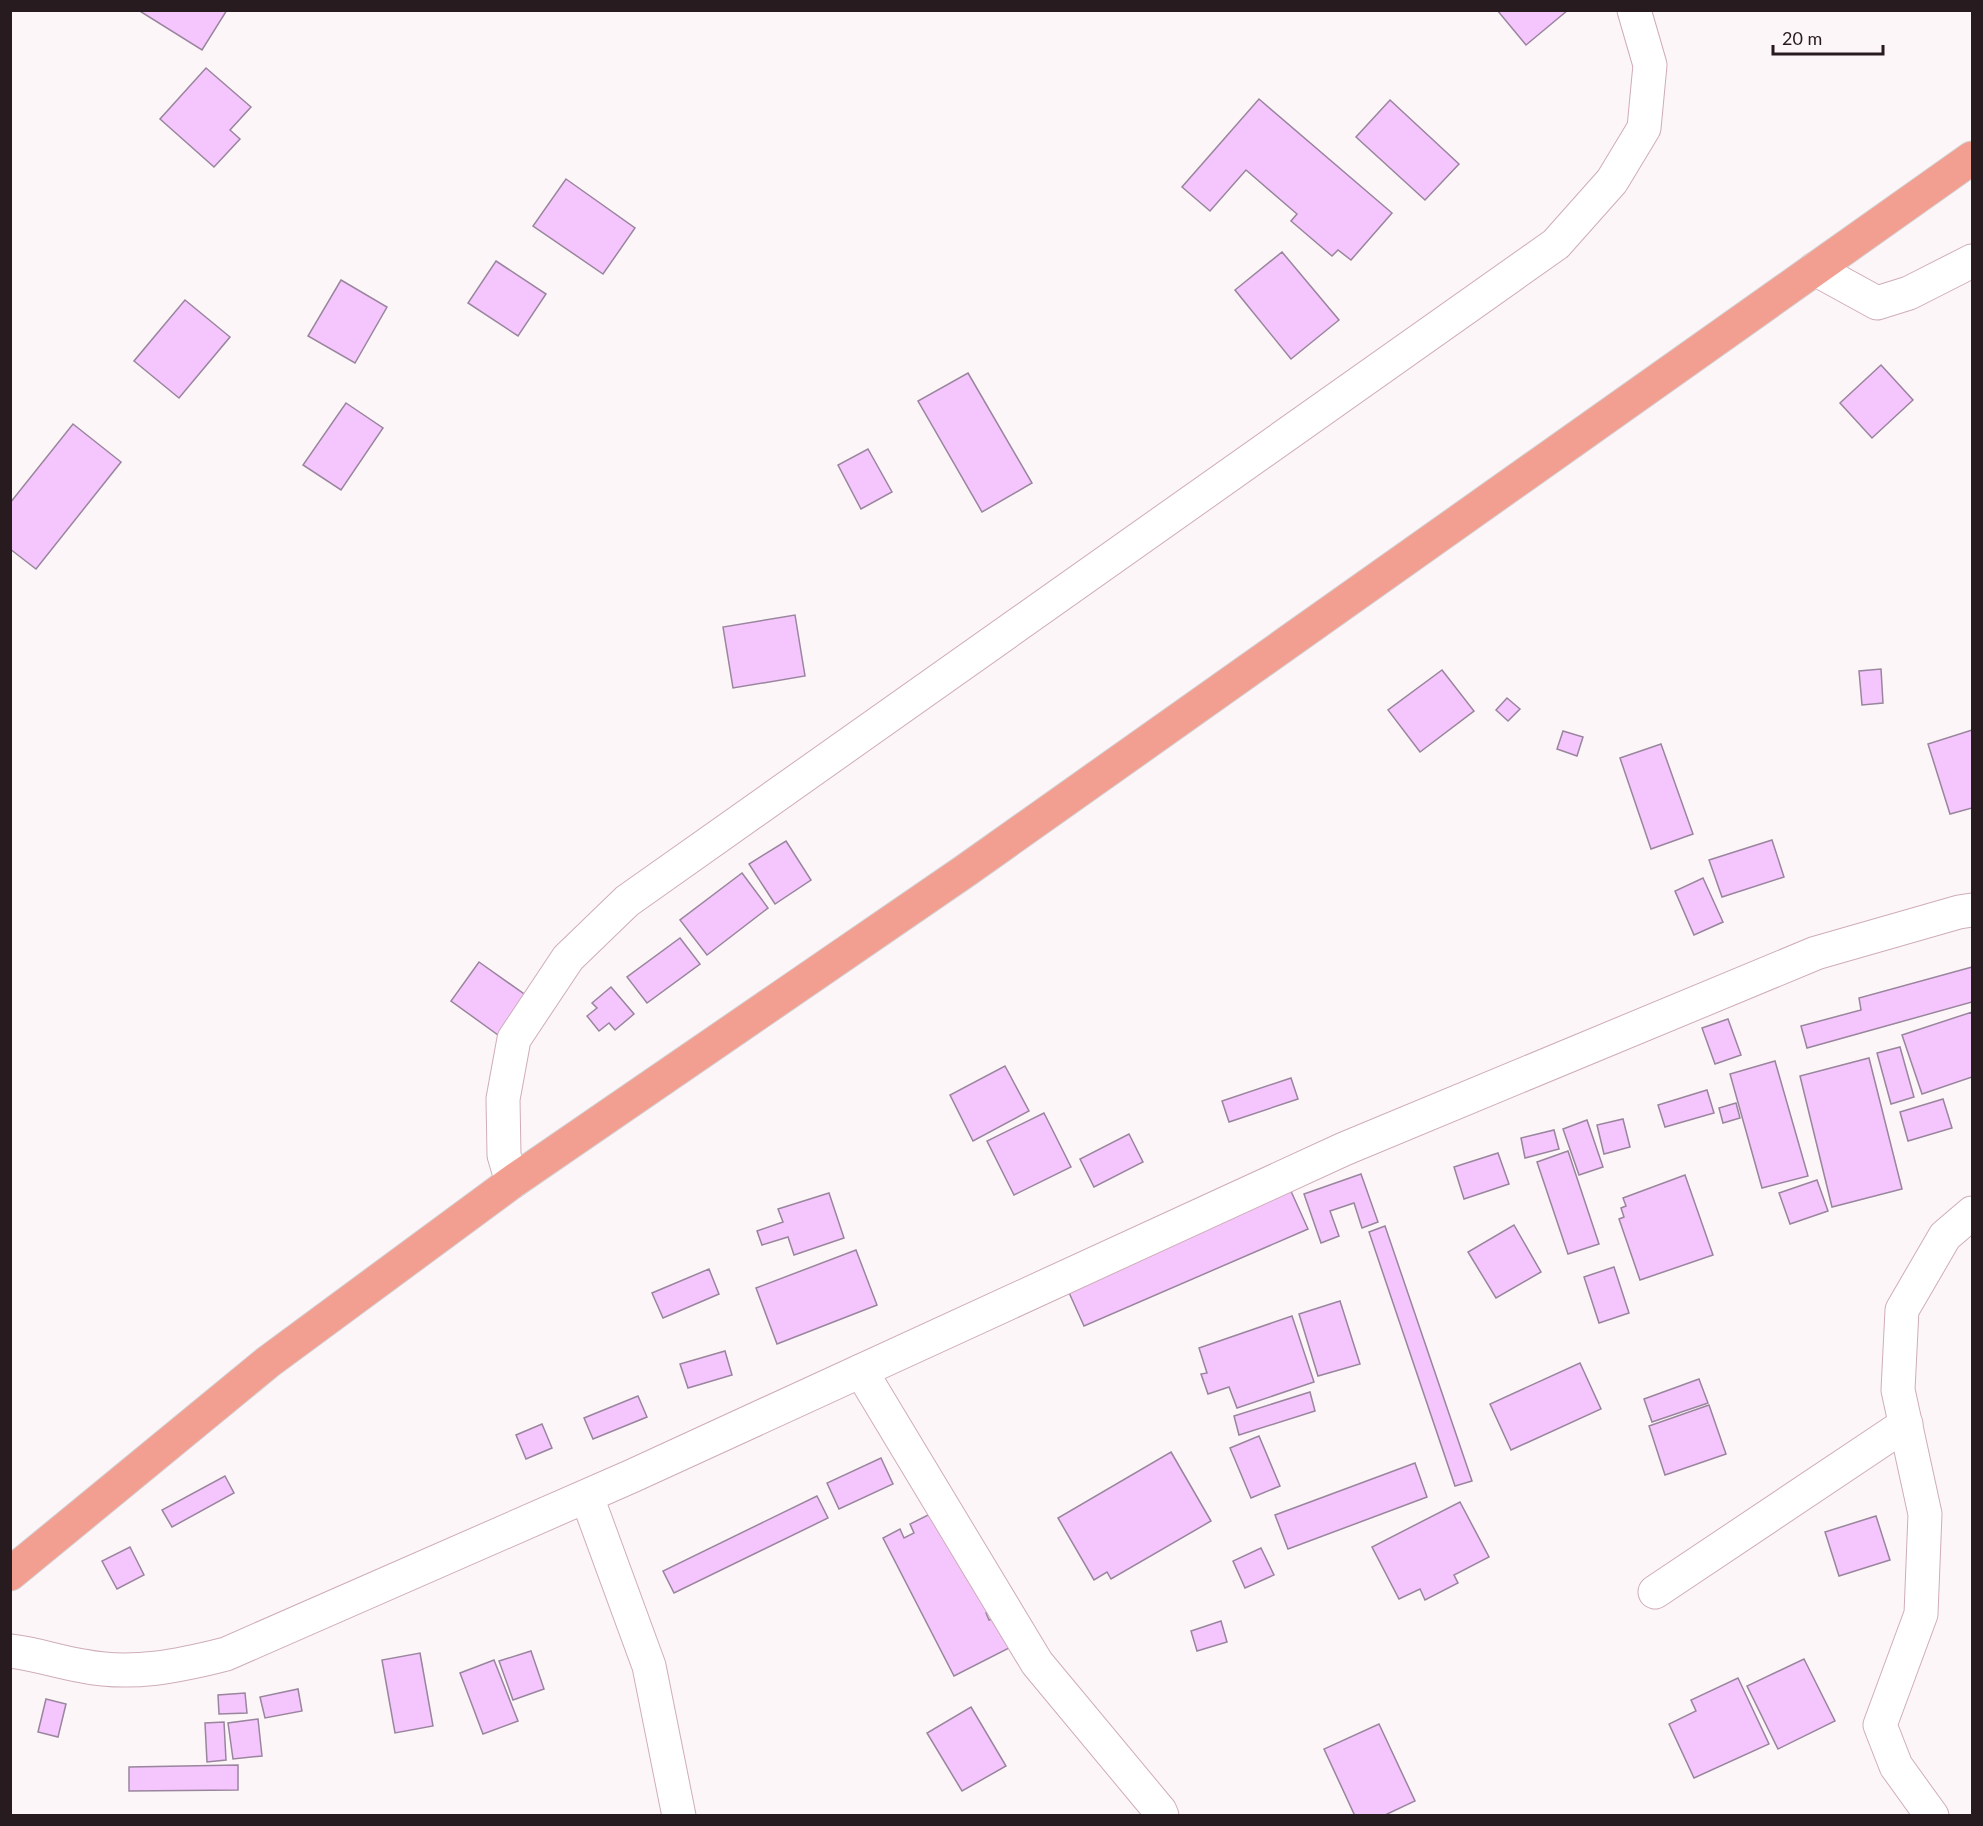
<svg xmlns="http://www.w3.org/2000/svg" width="1983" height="1826" font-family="Lato,sans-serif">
	<rect width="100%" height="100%" fill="#fdf6f8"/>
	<g fill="#f5c6fd" stroke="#99859d" stroke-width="1.5">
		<polygon points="138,10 227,10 202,50"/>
		<polygon points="1497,10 1568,10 1526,45"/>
		<polygon points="206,68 251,107 230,130 240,139 214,167 160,119"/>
		<polygon points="1259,99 1392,213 1351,260 1338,250 1332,256 1291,221 1297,214 1246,170 1210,211 1182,187"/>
		<polygon points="1390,100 1459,164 1425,200 1356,137"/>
		<polygon points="566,179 635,228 603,274 533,226"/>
		<polygon points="1282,252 1339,320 1291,359 1235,290"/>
		<polygon points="496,261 546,294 518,336 468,303"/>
		<polygon points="341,280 387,307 355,363 308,336"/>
		<polygon points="185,300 230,337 179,398 134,361"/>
		<polygon points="1881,365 1913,400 1872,438 1840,403"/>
		<polygon points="968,373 1032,483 982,512 918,401"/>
		<polygon points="346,403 383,428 341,490 303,465"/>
		<polygon points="73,424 121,462 36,569 10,549 10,503"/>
		<polygon points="868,449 892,492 861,509 838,465"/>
		<polygon points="795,615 805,676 733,688 723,627"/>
		<polygon points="1881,669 1883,703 1862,705 1859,671"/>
		<polygon points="1442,670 1474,711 1420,752 1388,710"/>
		<polygon points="1507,698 1520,709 1508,721 1496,710"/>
		<polygon points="1972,730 1972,808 1950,814 1928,744"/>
		<polygon points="1563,731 1583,737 1577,756 1557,749"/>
		<polygon points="1661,744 1693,834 1651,849 1620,758"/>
		<polygon points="1772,840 1784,877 1722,897 1709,860"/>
		<polygon points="786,841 811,880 775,904 749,864"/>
		<polygon points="742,873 768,908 707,955 680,920"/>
		<polygon points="1703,878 1723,922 1694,935 1675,891"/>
		<polygon points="680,938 700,964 647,1003 627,977"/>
		<polygon points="479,962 527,996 498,1035 451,1001"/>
		<polygon points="1972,967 1972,1002 1807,1048 1801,1026 1861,1010 1859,998"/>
		<polygon points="611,987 634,1014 615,1030 609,1023 599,1031 587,1016 597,1008 592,1003"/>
		<polygon points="1972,1012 1972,1077 1922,1094 1902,1035"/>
		<polygon points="1728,1019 1741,1055 1715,1064 1702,1028"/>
		<polygon points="1900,1047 1914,1097 1891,1104 1877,1053"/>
		<polygon points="1869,1058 1902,1189 1832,1207 1800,1076"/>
		<polygon points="1775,1061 1808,1176 1762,1188 1730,1074"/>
		<polygon points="1005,1066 1029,1111 973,1141 950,1095"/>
		<polygon points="1291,1078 1298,1099 1229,1122 1222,1101"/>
		<polygon points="1707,1090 1714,1113 1665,1127 1658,1105"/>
		<polygon points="1943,1099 1952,1128 1908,1141 1900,1112"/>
		<polygon points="1736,1103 1740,1118 1723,1123 1719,1108"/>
		<polygon points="1044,1113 1071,1167 1014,1195 987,1141"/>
		<polygon points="1623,1119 1630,1147 1604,1154 1597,1125"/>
		<polygon points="1587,1120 1603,1167 1579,1175 1563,1129"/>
		<polygon points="1554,1130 1559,1149 1525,1158 1521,1138"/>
		<polygon points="1129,1134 1143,1162 1094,1187 1080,1159"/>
		<polygon points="1568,1151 1599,1244 1568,1254 1537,1162"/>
		<polygon points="1498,1153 1509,1184 1464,1199 1454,1167"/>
		<polygon points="1361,1174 1378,1222 1362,1228 1354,1203 1330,1211 1339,1236 1321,1243 1304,1194"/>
		<polygon points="1685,1175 1713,1255 1640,1280 1619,1219 1624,1217 1621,1208 1626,1206 1623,1198"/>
		<polygon points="1817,1180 1828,1211 1790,1224 1779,1193"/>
		<polygon points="1290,1189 1308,1229 1084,1326 1066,1286"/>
		<polygon points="829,1193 844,1238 794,1255 788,1237 762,1245 757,1231 783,1222 778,1209"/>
		<polygon points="1514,1225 1541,1272 1496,1298 1468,1252"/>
		<polygon points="1385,1226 1472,1481 1455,1486 1369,1232"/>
		<polygon points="856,1250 877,1305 777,1344 756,1288"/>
		<polygon points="1614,1267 1629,1313 1599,1323 1584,1277"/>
		<polygon points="709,1269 719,1294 663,1318 652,1293"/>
		<polygon points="1340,1301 1360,1364 1318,1376 1299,1314"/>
		<polygon points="1292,1316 1314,1382 1237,1408 1229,1387 1208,1394 1201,1374 1207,1373 1199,1348"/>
		<polygon points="725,1351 732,1375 688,1388 680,1364"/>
		<polygon points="1580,1363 1601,1409 1511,1450 1490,1404"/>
		<polygon points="1699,1379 1708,1403 1652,1422 1644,1399"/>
		<polygon points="1310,1392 1315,1411 1239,1435 1234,1416"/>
		<polygon points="638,1396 647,1417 593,1439 584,1418"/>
		<polygon points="1709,1405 1726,1454 1665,1475 1649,1426"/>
		<polygon points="542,1424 552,1448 526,1459 516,1435"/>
		<polygon points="1259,1436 1280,1486 1251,1498 1230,1448"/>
		<polygon points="1171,1452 1211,1521 1111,1579 1107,1572 1094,1580 1058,1518"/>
		<polygon points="881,1458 893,1484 839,1509 827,1483"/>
		<polygon points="1415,1463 1427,1497 1288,1549 1275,1515"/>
		<polygon points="225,1476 234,1493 172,1527 162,1510"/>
		<polygon points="817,1496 828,1518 674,1593 663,1571"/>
		<polygon points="1460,1502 1489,1557 1454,1575 1458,1583 1425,1600 1420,1589 1399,1599 1372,1547"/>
		<polygon points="942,1508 994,1610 986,1613 989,1620 997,1617 1013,1646 954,1676 883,1538 900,1529 904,1538 914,1533 910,1524"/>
		<polygon points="1876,1516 1890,1560 1839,1576 1825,1532"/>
		<polygon points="130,1547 144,1575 117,1589 102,1561"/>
		<polygon points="1261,1548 1274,1575 1245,1588 1233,1561"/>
		<polygon points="1221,1621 1227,1642 1197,1651 1191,1631"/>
		<polygon points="531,1651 544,1689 513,1700 499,1661"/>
		<polygon points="420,1653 433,1726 395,1733 382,1660"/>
		<polygon points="1804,1659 1835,1721 1778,1749 1747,1686"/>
		<polygon points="494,1660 518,1721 483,1734 460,1673"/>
		<polygon points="1738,1678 1769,1744 1694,1778 1669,1724 1696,1711 1691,1700"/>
		<polygon points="298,1689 302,1711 265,1718 260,1697"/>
		<polygon points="245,1693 247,1713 219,1714 218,1695"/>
		<polygon points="46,1699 66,1704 58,1737 38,1732"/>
		<polygon points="971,1707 1006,1766 962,1791 927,1733"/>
		<polygon points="258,1719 262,1756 233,1759 228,1723"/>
		<polygon points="224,1722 226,1760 207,1762 205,1723"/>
		<polygon points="1379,1724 1415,1801 1383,1816 1355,1816 1324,1749"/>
		<polygon points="238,1765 238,1790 129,1791 129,1767"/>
	</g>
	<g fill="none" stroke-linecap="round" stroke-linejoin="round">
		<g stroke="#cfadb8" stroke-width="35">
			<g id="minor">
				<polyline points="1815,269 1877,303 1909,293 1972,261"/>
				<polyline points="512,1182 504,1155 503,1099 514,1039 568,958 627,901 1556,244 1612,181 1644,128 1650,65 1634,10"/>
				<polyline points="861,1371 1037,1663 1160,1811 1162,1816"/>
				<polyline points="587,1497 649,1666 679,1816"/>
				<polyline points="1655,1592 1906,1424"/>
				<path d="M10,1651C36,1654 59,1662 83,1666C132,1676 179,1666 226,1654L632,1476L1344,1149L1816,953L1959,912L1972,910"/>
				<polyline points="1932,1816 1896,1766 1880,1725 1921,1614 1925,1514 1898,1390 1902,1310 1945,1236 1972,1213"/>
			</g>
		</g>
		<g stroke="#d4d1d2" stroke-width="35">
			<polyline id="primary" points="10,1574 268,1362 512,1182 965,871 1972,158"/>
		</g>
		<use href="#minor" stroke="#fff" stroke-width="33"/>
		<use href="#primary" stroke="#f29e91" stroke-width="33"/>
	</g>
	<rect width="1983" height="1826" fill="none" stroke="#281b20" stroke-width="24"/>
	<path d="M1773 45v9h110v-9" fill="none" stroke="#281b20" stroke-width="3"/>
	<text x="1782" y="45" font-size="18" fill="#281b20" stroke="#fdf6f8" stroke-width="4.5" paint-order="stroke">20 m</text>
</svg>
